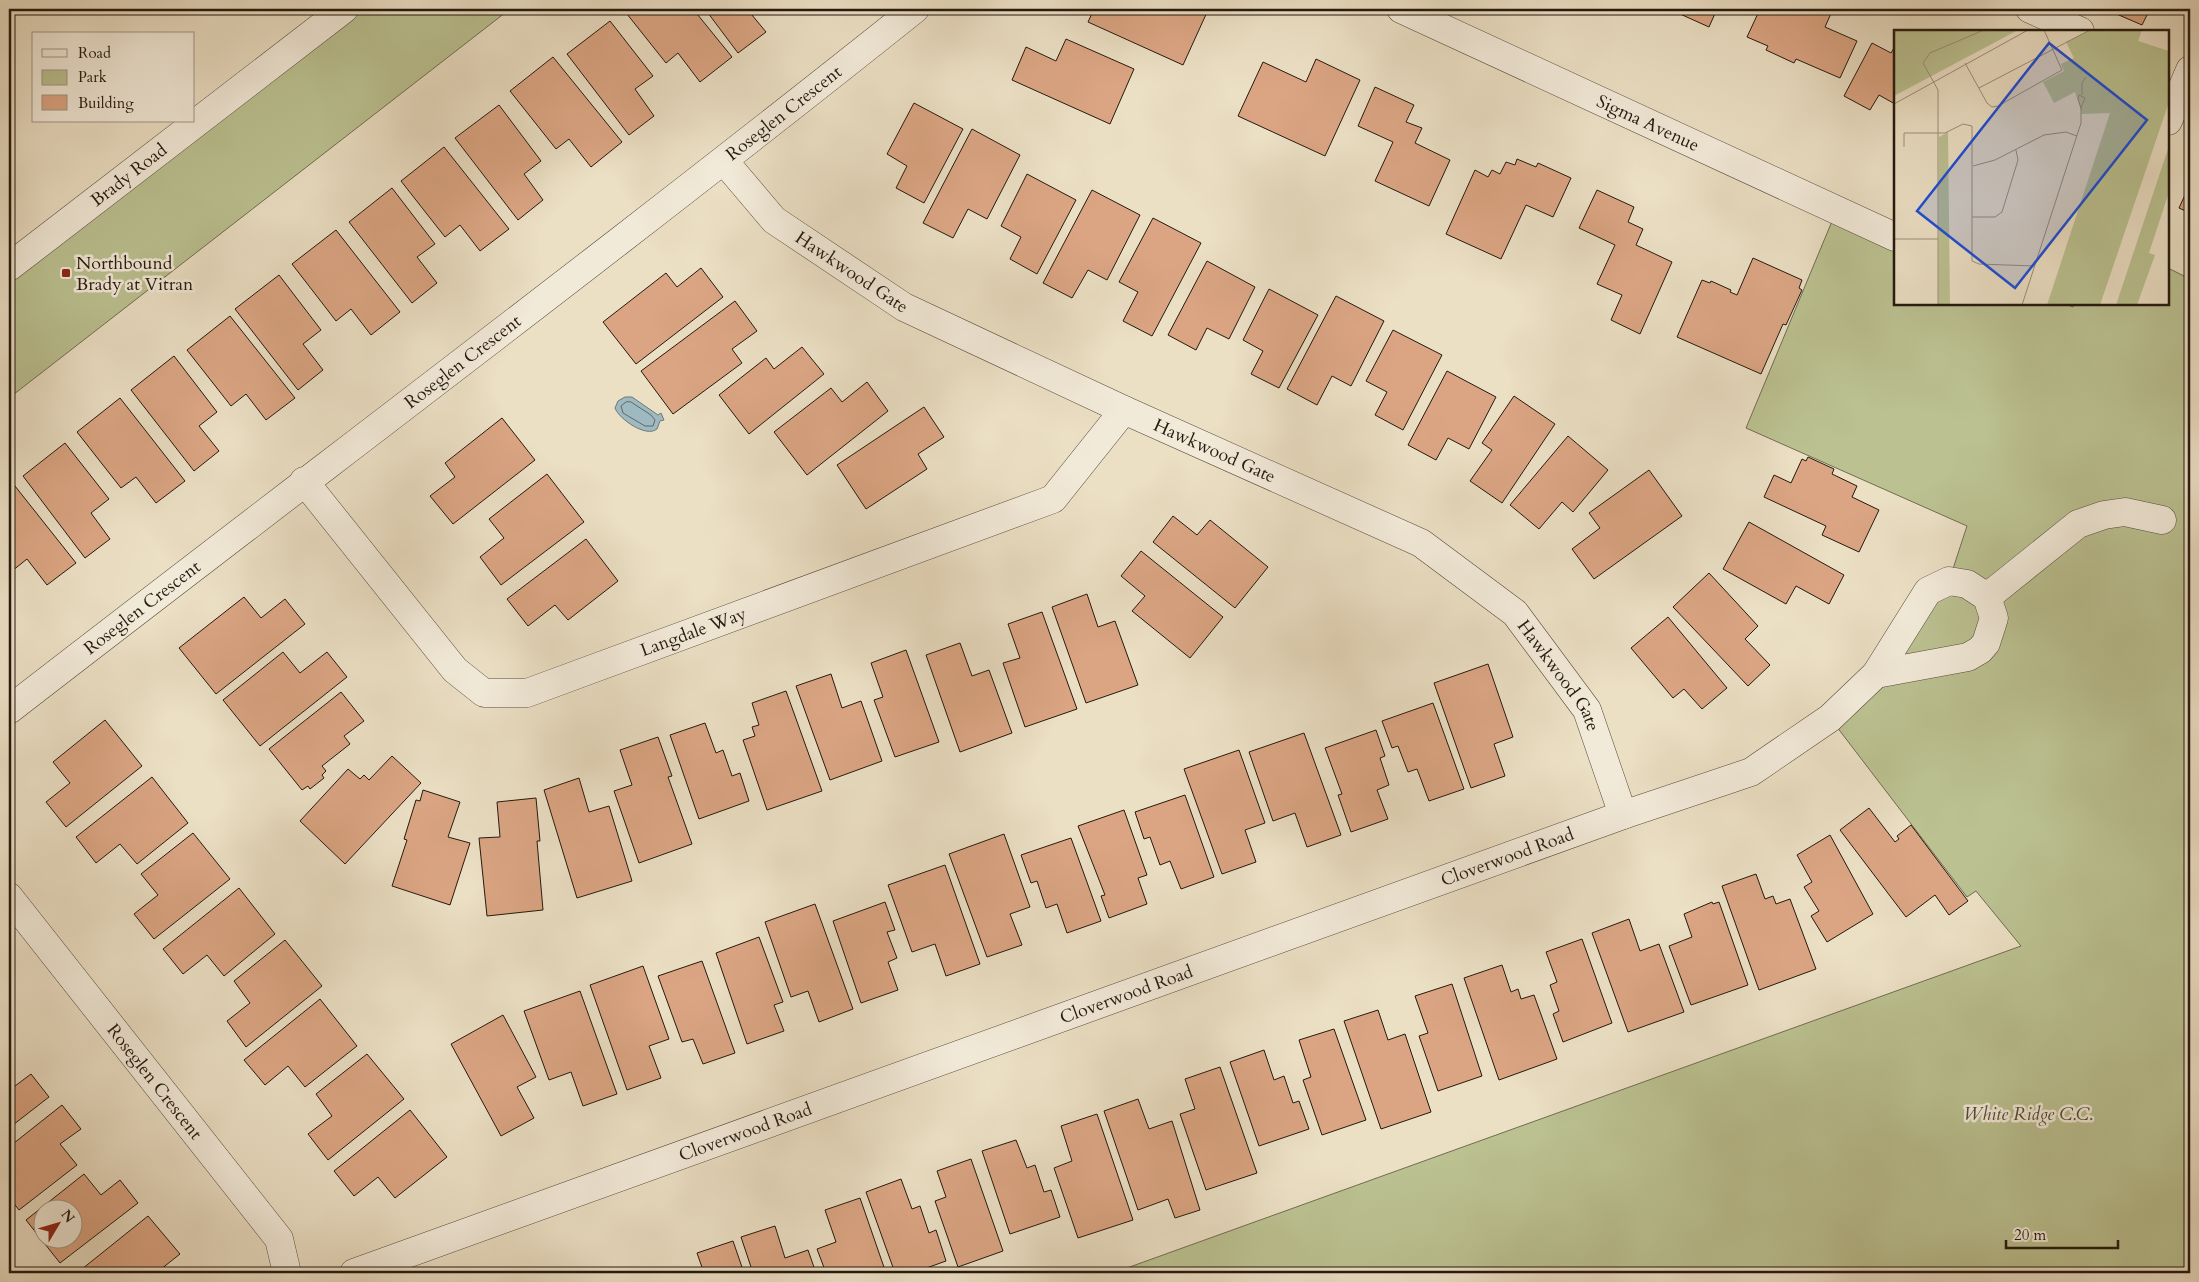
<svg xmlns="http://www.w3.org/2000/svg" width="2199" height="1282" font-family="Cardo,serif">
	<rect width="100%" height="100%" fill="#ebdfc4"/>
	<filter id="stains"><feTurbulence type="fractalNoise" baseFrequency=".004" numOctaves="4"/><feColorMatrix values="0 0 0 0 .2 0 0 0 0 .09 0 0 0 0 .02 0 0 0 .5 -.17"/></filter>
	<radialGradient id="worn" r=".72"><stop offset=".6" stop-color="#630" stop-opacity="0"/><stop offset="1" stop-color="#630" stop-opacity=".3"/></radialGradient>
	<g fill="#bbc191" stroke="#706d50">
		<polygon points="358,9 510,9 9,398 9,279"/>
		<polygon points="1840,202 1895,227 1895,304 2065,304 2073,307 2075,304 2168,304 2168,268 2190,279 2190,1273 1113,1273 2021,946 1976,891 1967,897 1830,718 1949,581 1967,526 1746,428"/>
	</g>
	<path fill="#9eb9c0" stroke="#6d7979" d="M625,397H632L658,415L661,413L664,420L660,421L657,429C646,438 619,419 615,408L618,401Z"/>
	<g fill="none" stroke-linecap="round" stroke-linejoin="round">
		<polygon stroke="#616968" stroke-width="1" points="631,402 651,415 655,420 653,426 645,426 623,413 621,406 626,402"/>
	</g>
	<g fill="#dba583" stroke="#24190f" fill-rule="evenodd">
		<polygon points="623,9 693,9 732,57 700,82 678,53 666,63"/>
		<polygon points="705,9 747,9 766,32 738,53"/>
		<polygon points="1094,9 1206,9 1208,10 1183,65 1088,22"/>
		<polygon points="1669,9 1717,9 1709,27"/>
		<polygon points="1760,9 1833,9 1825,27 1857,41 1840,78 1796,59 1794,63 1766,50 1768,46 1747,37"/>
		<polygon points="2105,9 2150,9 2142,25"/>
		<polygon points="610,21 653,76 635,89 654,116 629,135 567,54"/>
		<polygon points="1066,39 1134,69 1110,124 1012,80 1026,47 1056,61"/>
		<polygon points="1872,43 1891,53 1895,46 1895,104 1879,95 1870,110 1844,96"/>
		<polygon points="553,57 622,142 591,167 569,139 556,149 510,91"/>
		<polygon points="1316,59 1360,80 1325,156 1238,116 1263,62 1306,82"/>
		<polygon points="1375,87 1414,105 1406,122 1422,128 1415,143 1450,160 1429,206 1375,181 1393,142 1358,126"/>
		<polygon points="914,103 963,129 924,203 896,188 907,166 887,154"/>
		<polygon points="499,105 541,161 524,174 543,200 518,220 455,138"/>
		<polygon points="972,129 1020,155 987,219 968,209 953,238 923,223"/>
		<polygon points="444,147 509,229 480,251 460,225 445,237 401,181"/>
		<polygon points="1517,159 1536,167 1538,163 1571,178 1553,217 1526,205 1501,259 1446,234 1475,170 1488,177 1492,170 1500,174 1506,162 1515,165"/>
		<polygon points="1027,174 1076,200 1037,274 1010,259 1021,237 1001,226"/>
		<polygon points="2190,184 2190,213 2179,208"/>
		<polygon points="392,188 435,244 417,257 437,283 412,303 349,222"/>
		<polygon points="1092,190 1140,215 1107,280 1088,270 1072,298 1043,283"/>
		<polygon points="1597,190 1634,207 1628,222 1643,229 1636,245 1672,262 1640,334 1611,320 1622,295 1597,284 1615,245 1579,228"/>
		<polygon points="1153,218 1201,243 1152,336 1123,321 1138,292 1119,282"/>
		<polygon points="336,230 400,312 371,335 351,309 336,321 292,264"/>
		<polygon points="1753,258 1802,280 1799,288 1802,290 1786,325 1783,324 1761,374 1677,337 1702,280 1710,283 1711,281 1731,290 1730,292 1737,295"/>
		<polygon points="1207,261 1255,287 1229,339 1207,328 1196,350 1168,335"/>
		<polygon points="701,268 723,297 636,364 603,322 666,273 677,287"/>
		<polygon points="279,275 321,330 303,344 323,370 298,390 235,309"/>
		<polygon points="1269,289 1318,315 1279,388 1251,374 1263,351 1243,340"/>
		<polygon points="1336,296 1384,321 1351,386 1332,376 1317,405 1287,389"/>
		<polygon points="735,301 757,331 732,349 742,363 673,414 641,371"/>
		<polygon points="230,316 295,398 266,420 246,394 231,406 187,350"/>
		<polygon points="1393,330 1442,355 1403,430 1375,415 1387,392 1366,381"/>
		<polygon points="802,347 824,374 749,434 719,395 766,358 774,369"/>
		<polygon points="174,356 217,412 199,426 219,451 194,471 131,390"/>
		<polygon points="1447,371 1496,397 1469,449 1448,438 1436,460 1408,445"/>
		<polygon points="867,382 888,411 807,475 774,432 831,388 842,402"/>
		<polygon points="1514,396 1555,424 1502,503 1470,481 1492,450 1482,443"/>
		<polygon points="120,398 185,481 156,503 136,477 121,488 77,432"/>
		<polygon points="924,407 944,437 918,454 927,469 866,509 837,465"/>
		<polygon points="502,418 535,460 453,524 430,496 455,477 445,463"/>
		<polygon points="1568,436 1608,470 1573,512 1562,502 1539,529 1510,505"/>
		<polygon points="65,443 109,499 91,513 110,539 85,558 23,476"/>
		<polygon points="1808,457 1834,469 1832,474 1857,486 1852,497 1879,510 1859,552 1822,535 1826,526 1764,497 1774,475 1791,483 1802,459 1806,461"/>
		<polygon points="1649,470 1682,516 1594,579 1572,549 1600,528 1589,513"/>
		<polygon points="547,474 584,522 501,585 480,557 504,538 489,519"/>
		<polygon points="11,481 76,563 47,585 27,559 12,571 9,567 9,483"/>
		<polygon points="1173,516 1197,535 1210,520 1268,567 1235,608 1153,542"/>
		<polygon points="1749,522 1844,575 1829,604 1796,586 1786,604 1723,569"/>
		<polygon points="586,539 618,581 568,620 555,605 528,626 507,599"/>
		<polygon points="1141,551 1223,617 1190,658 1132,611 1145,596 1121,576"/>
		<polygon points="1709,573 1758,626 1745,639 1770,665 1748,686 1673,607"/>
		<polygon points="1087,594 1098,627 1115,621 1138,685 1086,703 1052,607"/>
		<polygon points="244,597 261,618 285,599 305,624 216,694 179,648"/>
		<polygon points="1042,612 1077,709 1025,727 1003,663 1020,658 1008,624"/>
		<polygon points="1668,617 1727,688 1702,709 1684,689 1673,698 1631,648"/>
		<polygon points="960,643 972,676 989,670 1012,733 960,752 926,655"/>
		<polygon points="906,650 939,742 895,757 874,700 883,697 871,663"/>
		<polygon points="283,652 300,673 327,652 347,677 260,746 223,700"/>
		<polygon points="1488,664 1513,737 1494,744 1505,776 1471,788 1434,683"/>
		<polygon points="831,674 842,708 861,701 882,761 830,780 796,686"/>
		<polygon points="786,691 822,791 767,810 743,740 755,736 752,727 759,725 752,703"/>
		<polygon points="341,692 364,721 344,736 350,744 322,766 326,771 322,775 324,778 310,789 308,786 302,790 269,749"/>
		<polygon points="1433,703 1464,789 1429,801 1417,769 1408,772 1398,746 1392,748 1382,721"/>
		<polygon points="105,720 142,766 66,827 46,802 70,783 53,762"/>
		<polygon points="705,723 716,753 723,750 732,776 740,773 749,801 699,819 670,735"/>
		<polygon points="1376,730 1385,756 1380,758 1389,785 1377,790 1388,819 1351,832 1338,795 1342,794 1325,748"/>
		<polygon points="1304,733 1341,835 1307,847 1295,813 1273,821 1249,752"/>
		<polygon points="658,737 672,776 668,777 692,844 639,863 614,791 632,785 620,750"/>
		<polygon points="1239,750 1265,823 1245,830 1256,862 1222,874 1184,769"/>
		<polygon points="392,756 421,783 345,864 300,821 348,769 360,779 364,775 369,780"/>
		<polygon points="152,777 188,823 137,864 120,844 96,863 76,837"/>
		<polygon points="579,778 589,812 609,806 632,881 577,898 544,790"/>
		<polygon points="423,790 460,802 448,837 470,843 450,905 392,886 407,840 404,839 416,800 420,801"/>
		<polygon points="1185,795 1214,877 1181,889 1170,861 1160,865 1150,837 1144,839 1135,812"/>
		<polygon points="536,798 540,841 537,841 543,910 487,916 479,838 500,837 497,802"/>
		<polygon points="1869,808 1895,842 1899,839 1897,836 1911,825 1968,901 1949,915 1935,895 1906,917 1840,830"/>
		<polygon points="1124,810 1147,875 1138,878 1147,904 1109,918 1101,896 1105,895 1078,826"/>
		<polygon points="193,833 230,879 154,939 134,914 158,895 141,874"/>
		<polygon points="1004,834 1030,907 1010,914 1022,945 987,957 949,854"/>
		<polygon points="1830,835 1873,914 1827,942 1811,916 1819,911 1804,887 1812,882 1797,855"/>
		<polygon points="1071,838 1101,921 1067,933 1057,904 1046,908 1037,881 1031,883 1021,855"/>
		<polygon points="945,865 980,964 946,976 935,944 912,952 888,885"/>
		<polygon points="1756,874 1765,899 1773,896 1776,904 1790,899 1816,969 1759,990 1722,886"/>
		<polygon points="239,888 275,934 224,976 207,955 183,974 163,949"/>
		<polygon points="885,902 895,930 887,932 897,958 888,962 898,990 861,1003 833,921"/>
		<polygon points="1712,902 1713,904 1719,902 1748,985 1691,1005 1669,946 1692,937 1684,914"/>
		<polygon points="815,904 853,1009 819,1022 808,991 791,997 765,922"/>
		<polygon points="1629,919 1640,951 1659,944 1684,1012 1628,1032 1592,933"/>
		<polygon points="759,937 783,1002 774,1005 784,1031 747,1044 716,953"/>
		<polygon points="1582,939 1612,1023 1563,1042 1553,1014 1559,1011 1550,985 1557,982 1546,952"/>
		<polygon points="285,940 322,986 246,1047 227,1021 250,1003 234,981"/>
		<polygon points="702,961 735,1053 703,1064 693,1039 682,1042 658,976"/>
		<polygon points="1502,965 1511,992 1518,989 1521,999 1534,995 1557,1059 1499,1080 1464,978"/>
		<polygon points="643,966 669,1039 649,1046 661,1078 627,1090 590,985"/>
		<polygon points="1452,984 1482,1076 1438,1091 1419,1036 1428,1033 1415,996"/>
		<polygon points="580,991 617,1094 583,1106 571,1072 549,1080 524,1011"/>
		<polygon points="320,999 357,1046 305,1087 288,1066 265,1085 244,1060"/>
		<polygon points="1378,1010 1388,1040 1405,1034 1431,1112 1381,1129 1344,1021"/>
		<polygon points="503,1015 536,1077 517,1087 534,1118 501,1136 451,1044"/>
		<polygon points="1334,1029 1366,1120 1322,1135 1303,1080 1311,1077 1299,1040"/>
		<polygon points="1264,1050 1274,1080 1284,1076 1293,1103 1299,1101 1309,1129 1259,1146 1230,1062"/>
		<polygon points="367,1054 404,1099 328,1160 308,1134 332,1116 316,1094"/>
		<polygon points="1220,1067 1257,1173 1206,1190 1180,1114 1195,1109 1185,1079"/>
		<polygon points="31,1074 49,1097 9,1128 9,1086 11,1089"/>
		<polygon points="1138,1099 1149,1129 1172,1121 1200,1210 1175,1218 1168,1199 1138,1210 1104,1111"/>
		<polygon points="62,1105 81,1129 60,1144 77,1165 19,1210 9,1197 9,1147"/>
		<polygon points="410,1110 447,1157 395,1198 378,1177 354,1196 334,1171"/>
		<polygon points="1097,1114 1133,1220 1078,1238 1054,1168 1072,1161 1061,1126"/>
		<polygon points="1016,1140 1027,1168 1035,1165 1044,1192 1051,1190 1060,1217 1010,1234 982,1151"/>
		<polygon points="971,1159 1003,1251 958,1267 935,1201 946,1197 937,1171"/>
		<path d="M84,1174L101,1195L120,1180L138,1203L60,1263L26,1220ZM42,1210H72V1240H42Z"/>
		<polygon points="901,1179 912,1209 920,1206 929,1233 936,1230 946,1261 918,1271 917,1269 904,1273 895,1273 866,1192"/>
		<polygon points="860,1198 886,1273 826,1273 817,1249 836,1242 825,1210"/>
		<polygon points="148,1216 180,1254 156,1273 86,1273 82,1269"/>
		<polygon points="775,1226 785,1258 808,1250 816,1273 753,1273 741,1237"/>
		<polygon points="733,1241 744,1273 704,1273 697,1253"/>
		<polygon points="654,1268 656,1273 639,1273"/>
	</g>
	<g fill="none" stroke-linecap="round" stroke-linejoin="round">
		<g stroke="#564a3c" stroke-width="29">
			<g id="minor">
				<path id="s1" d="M1401,9L1895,237"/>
				<polyline points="2030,9 2080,31"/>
				<polyline points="2168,121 2190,70"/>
				<path id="s2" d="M724,161L774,220L904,307L1124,410L1421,543L1515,613L1587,710L1623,815"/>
				<path id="s3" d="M9,267L344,9"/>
				<path id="s4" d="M304,481L455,670L484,693H527L1053,499L1124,410"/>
				<polygon points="1949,581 1967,584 1987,597 1994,618 1986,643 1980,650 1968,657 1876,674 1928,591"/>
				<polyline points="1987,597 2078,524 2104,515 2125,512 2162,520"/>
				<path id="s5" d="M9,710C311,476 617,247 915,9"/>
				<path id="s6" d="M9,897L279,1239L287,1273"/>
				<path id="s7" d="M354,1273L1623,815L1751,772L1830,718L1876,674"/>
			</g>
		</g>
		<use href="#minor" stroke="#f2ead9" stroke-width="28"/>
	</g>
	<rect fill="#8f2418" stroke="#f2ead9" stroke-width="2" x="61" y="268" width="10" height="10" rx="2.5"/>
	<g text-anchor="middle" stroke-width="5" stroke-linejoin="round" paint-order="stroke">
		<g font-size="18" fill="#24190f" stroke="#f2ead9">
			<text dy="6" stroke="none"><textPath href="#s5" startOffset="978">Roseglen Crescent</textPath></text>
			<text dy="6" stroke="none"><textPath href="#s1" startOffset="272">Sigma Avenue</textPath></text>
			<text dy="6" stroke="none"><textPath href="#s3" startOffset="151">Brady Road</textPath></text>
			<text dy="6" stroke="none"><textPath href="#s2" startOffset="171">Hawkwood Gate</textPath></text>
			<text dy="6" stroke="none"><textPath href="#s5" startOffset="572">Roseglen Crescent</textPath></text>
			<text dy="6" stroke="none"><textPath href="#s2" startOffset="576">Hawkwood Gate</textPath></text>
			<text dy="6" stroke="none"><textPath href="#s5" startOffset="168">Roseglen Crescent</textPath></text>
			<text dy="6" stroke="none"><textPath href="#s4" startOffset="499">Langdale Way</textPath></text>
			<text dy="6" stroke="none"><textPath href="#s2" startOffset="996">Hawkwood Gate</textPath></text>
			<text dy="6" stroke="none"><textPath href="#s7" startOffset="1226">Cloverwood Road</textPath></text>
			<text dy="6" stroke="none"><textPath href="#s7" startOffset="821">Cloverwood Road</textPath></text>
			<text dy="6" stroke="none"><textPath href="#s6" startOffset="235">Roseglen Crescent</textPath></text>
			<text dy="6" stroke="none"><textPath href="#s7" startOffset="416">Cloverwood Road</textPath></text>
		</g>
		<g font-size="18" fill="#24190f" stroke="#f2ead9" text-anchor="start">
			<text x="76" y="269">Northbound<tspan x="76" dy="21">Brady at Vitran</tspan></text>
		</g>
		<g font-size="18" font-style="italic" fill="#514b36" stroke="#f2ead9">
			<text x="2028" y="1120">White Ridge C.C.</text>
		</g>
	</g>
	<g transform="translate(1894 30)">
		<rect width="275" height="275" fill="#ebdfc4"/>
		<path d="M0,0H124L0,66ZM196,0H248L244,11L275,21V72L206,275H153L216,83L188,84L181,62L160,73L149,52L170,41L167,34L180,28L172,12ZM54,102L56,275H44L45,107ZM275,116V162L255,223L261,225L243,275H222Z" fill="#bbc191"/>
		<path fill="none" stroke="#9b907c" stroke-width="1" d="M71,33L93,73L98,77L104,76L168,40L150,0M85,58L196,0M185,65L191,68L187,78L184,69ZM188,65V53L192,47M0,74L134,0M10,117V103H51L69,94L78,96V231L85,234L140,236M79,136L101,130L150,105L172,102L183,106M78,187H101L108,182L124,130L122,120M0,209H44M44,275V60L29,33L36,23L90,0M128,275L187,93V78"/>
		<path fill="#1d4ed8" fill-opacity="0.15" stroke="#1d4ed8" stroke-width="2.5" d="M155,13L253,90L121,258L23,181Z"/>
		<rect width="275" height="275" fill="none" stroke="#24190f" stroke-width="2.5"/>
	</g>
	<rect width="2199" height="1282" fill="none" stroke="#ebdfc4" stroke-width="30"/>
	<rect x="10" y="10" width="2179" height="1262" fill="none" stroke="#24190f" stroke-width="2.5"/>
	<rect x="15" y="15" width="2169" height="1252" fill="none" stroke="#24190f"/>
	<rect x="32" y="32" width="162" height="90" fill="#f2ead9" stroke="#a09688"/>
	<rect x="42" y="49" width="25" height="8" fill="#f2ead9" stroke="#a09688"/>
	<text x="78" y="58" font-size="15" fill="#24190f">Road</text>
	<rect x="42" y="70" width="25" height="15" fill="#bbc191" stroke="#a09688"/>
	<text x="78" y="82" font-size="15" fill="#24190f">Park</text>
	<rect x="42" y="95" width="25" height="15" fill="#dba583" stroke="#a09688"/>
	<text x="78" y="108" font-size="15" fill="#24190f">Building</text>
	<g transform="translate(58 1224) rotate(52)"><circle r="24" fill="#f2ead9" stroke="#a09688"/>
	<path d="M0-4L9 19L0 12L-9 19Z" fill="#8f2418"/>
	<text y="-8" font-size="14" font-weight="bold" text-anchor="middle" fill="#24190f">N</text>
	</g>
	<path d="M2006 1240v8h112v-8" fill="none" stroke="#24190f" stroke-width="2.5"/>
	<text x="2014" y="1240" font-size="15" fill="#24190f" stroke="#f2ead9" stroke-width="4" paint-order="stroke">20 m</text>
	<rect width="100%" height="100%" filter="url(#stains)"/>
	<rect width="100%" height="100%" fill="url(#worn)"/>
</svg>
